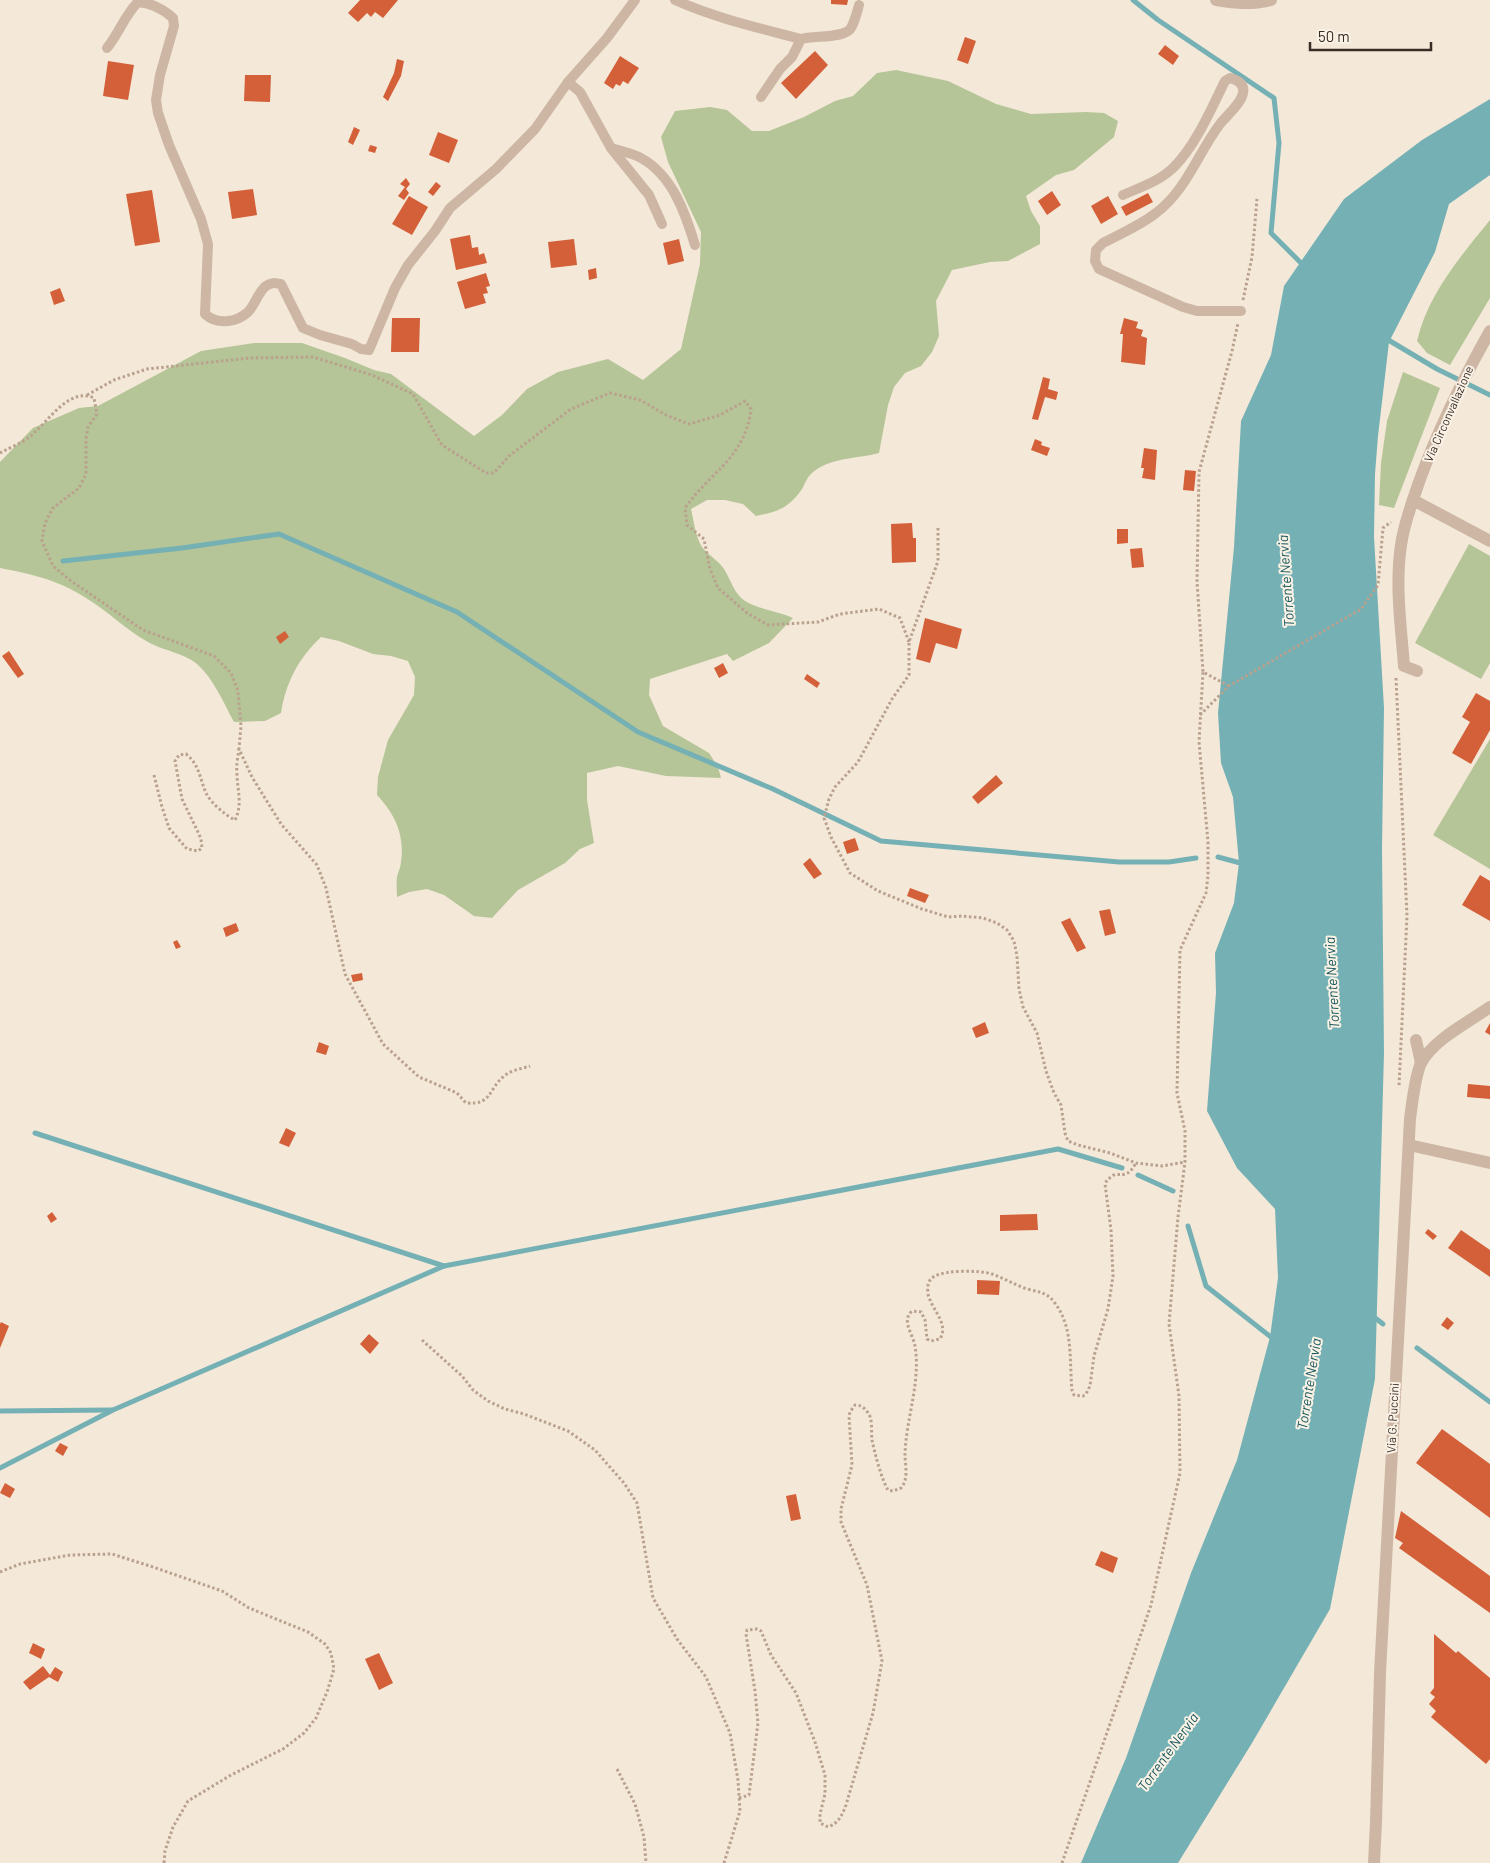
<svg xmlns="http://www.w3.org/2000/svg" width="1490" height="1863" font-family="Barlow,sans-serif">
	<rect width="100%" height="100%" fill="#f4e8d9"/>
	<g fill="#b5c597">
		<path d="M896,70L948,81L996,104L1031,114L1086,112L1104,113L1118,121L1114,137L1074,170L1056,175L1026,196L1031,211L1040,226V244L1008,261L990,262L952,270L936,301L939,336L932,352L921,366L905,373L894,387L888,405L879,453C857,459 830,457 812,473C807,477 805,484 802,489C789,508 777,512 756,516L743,504L725,500H707L691,509C694,521 695,536 702,547C707,554 718,560 724,569C731,580 734,594 745,601C760,610 778,611 793,618L769,643L733,661L727,654L650,679L649,695L663,726L709,753L718,767L721,778L666,776L618,766L587,773V800L594,843L580,849L565,863L518,890L492,918L474,916L444,895L427,889L409,892L397,897C397,890 396,883 397,877C398,872 401,867 401,862C405,835 395,814 377,795L378,777L388,740L414,695L415,677L408,661L391,656L373,654L339,641L321,637C298,659 286,682 281,713L265,721L234,722C223,702 214,679 197,664C186,654 162,650 148,642C126,630 108,611 86,598C58,580 32,574 0,568V462L33,428L79,408L98,406L201,351L254,343H302L345,358L374,370L391,374L474,436L502,415L527,389L558,372L608,359L643,380L681,349L700,264L701,232L668,162L661,137L675,111L710,107L727,110L752,131H769L804,117L835,101L853,96L877,73Z"/>
		<path d="M1490,220V298L1450,365L1427,353L1417,341C1428,294 1460,257 1490,220Z"/>
		<polygon points="1403,372 1440,388 1394,508 1379,505 1381,463 1387,421"/>
		<polygon points="1469,544 1490,556 1490,663 1481,679 1415,643"/>
		<polygon points="1490,739 1490,869 1433,835"/>
	</g>
	<polygon fill="#75b1b4" points="1490,99 1490,175 1449,204 1435,252 1389,342 1378,436 1375,474 1374,537 1384,708 1382,849 1384,1053 1375,1379 1330,1609 1252,1743 1178,1863 1081,1863 1126,1758 1191,1573 1237,1460 1270,1337 1278,1278 1275,1209 1237,1168 1207,1111 1216,993 1215,953 1234,903 1239,863 1233,797 1221,763 1218,713 1234,547 1241,421 1271,355 1284,286 1344,199 1422,140"/>
	<g fill="none" stroke-linecap="round" stroke-linejoin="round">
		<g stroke="#75b1b4" stroke-width="5">
			<polyline points="1133,0 1158,20 1274,98 1279,143 1271,233 1304,266"/>
			<polyline points="1385,338 1437,369 1490,395"/>
			<polyline points="63,561 182,548 279,534 457,612 638,732 773,789 881,841 1119,862 1169,862 1196,858"/>
			<polyline points="1218,857 1244,864"/>
			<polyline points="35,1133 444,1266"/>
			<polyline points="1138,1175 1173,1191"/>
			<polyline points="1188,1226 1206,1286 1276,1341"/>
			<polyline points="1374,1317 1383,1324"/>
			<polyline points="1417,1348 1490,1402"/>
			<polyline points="0,1411 112,1410"/>
			<polyline points="0,1468 113,1410 444,1266 1058,1149 1122,1168"/>
		</g>
	</g>
	<g fill="#d36038">
		<polygon points="360,0 398,0 383,18 375,12 371,17 367,13 358,22 348,13"/>
		<polygon points="831,0 848,0 847,5 831,4"/>
		<polygon points="965,37 976,41 968,64 957,60"/>
		<polygon points="1165,45 1179,56 1173,65 1158,54"/>
		<polygon points="815,51 828,65 796,99 781,83"/>
		<polygon points="620,56 639,68 628,84 623,81 620,86 616,84 613,89 604,83"/>
		<polygon points="397,59 404,61 401,76 388,101 383,97 394,73"/>
		<polygon points="108,61 134,65 128,100 103,96"/>
		<polygon points="245,75 271,75 270,102 244,101"/>
		<polygon points="354,127 360,130 353,145 348,142"/>
		<polygon points="438,132 458,140 449,163 429,155"/>
		<polygon points="370,145 377,147 375,153 368,151"/>
		<polygon points="406,178 410,184 406,189 409,193 404,200 398,196 405,187 400,184"/>
		<polygon points="436,182 441,186 433,196 428,192"/>
		<polygon points="253,189 257,215 232,219 228,192"/>
		<polygon points="152,190 160,242 135,246 126,194"/>
		<polygon points="1052,191 1061,205 1047,215 1038,201"/>
		<polygon points="1148,193 1153,202 1126,216 1121,207"/>
		<polygon points="409,196 428,207 412,235 392,224"/>
		<polygon points="1108,196 1118,214 1101,224 1091,206"/>
		<polygon points="470,235 472,248 478,247 479,255 484,253 487,263 456,270 450,239"/>
		<polygon points="574,239 577,265 551,268 548,242"/>
		<polygon points="679,239 684,261 668,265 663,243"/>
		<polygon points="596,268 597,278 589,280 588,270"/>
		<polygon points="486,273 490,286 486,287 488,293 483,294 486,303 465,309 457,282"/>
		<polygon points="60,288 65,301 54,305 50,292"/>
		<polygon points="392,318 420,318 419,352 391,352"/>
		<polygon points="1124,318 1138,322 1136,328 1143,330 1141,336 1147,338 1145,365 1121,362 1123,334 1120,334"/>
		<polygon points="1043,377 1050,379 1048,389 1058,392 1056,400 1045,397 1038,420 1032,419"/>
		<polygon points="1035,439 1042,442 1041,445 1050,448 1047,456 1031,450"/>
		<polygon points="1144,448 1157,450 1155,480 1142,478 1144,468 1141,468"/>
		<polygon points="1185,470 1196,471 1194,491 1183,490"/>
		<polygon points="912,523 913,538 916,538 916,562 892,563 891,524"/>
		<polygon points="1117,529 1128,529 1128,543 1117,544"/>
		<polygon points="1142,548 1144,567 1132,568 1130,549"/>
		<polygon points="925,618 962,629 957,649 936,643 930,663 916,659"/>
		<polygon points="285,631 289,637 280,644 276,637"/>
		<polygon points="9,651 24,674 18,678 2,656"/>
		<polygon points="723,663 728,673 719,678 714,668"/>
		<polygon points="807,674 820,683 817,688 804,679"/>
		<polygon points="1476,693 1490,701 1490,730 1471,764 1452,753 1470,722 1462,717"/>
		<polygon points="996,775 1003,783 978,804 972,797"/>
		<polygon points="855,838 859,850 847,854 843,842"/>
		<polygon points="810,858 822,874 814,879 803,864"/>
		<polygon points="1480,875 1490,881 1490,921 1462,905"/>
		<polygon points="910,888 929,895 925,903 907,896"/>
		<polygon points="1110,909 1116,933 1105,936 1099,911"/>
		<polygon points="1070,918 1086,948 1077,952 1061,922"/>
		<polygon points="236,923 239,931 226,937 223,928"/>
		<polygon points="177,940 181,947 176,949 173,942"/>
		<polygon points="362,973 363,980 353,982 351,975"/>
		<polygon points="985,1022 989,1033 976,1038 972,1028"/>
		<polygon points="1490,1023 1490,1035 1485,1032"/>
		<polygon points="319,1042 329,1046 326,1055 316,1052"/>
		<polygon points="1468,1084 1490,1086 1490,1099 1467,1097"/>
		<polygon points="286,1128 296,1133 289,1147 279,1143"/>
		<polygon points="52,1212 57,1219 51,1223 47,1216"/>
		<polygon points="1037,1214 1038,1230 1000,1231 1000,1215"/>
		<polygon points="1428,1229 1437,1236 1433,1240 1425,1233"/>
		<polygon points="1461,1230 1490,1250 1490,1277 1448,1248"/>
		<polygon points="977,1280 1000,1281 999,1295 977,1294"/>
		<polygon points="1447,1317 1454,1323 1448,1330 1441,1325"/>
		<polygon points="1,1322 9,1326 0,1348 0,1324"/>
		<polygon points="369,1334 379,1343 370,1354 360,1344"/>
		<polygon points="1442,1429 1490,1464 1490,1518 1416,1463"/>
		<polygon points="60,1443 68,1447 63,1456 55,1451"/>
		<polygon points="5,1483 15,1489 10,1498 0,1493"/>
		<polygon points="796,1494 801,1519 791,1521 786,1496"/>
		<polygon points="1401,1511 1490,1576 1490,1613 1399,1548 1403,1543 1395,1538"/>
		<polygon points="1101,1551 1118,1558 1113,1573 1095,1565"/>
		<polygon points="1434,1634 1456,1653 1458,1651 1490,1678 1490,1759 1486,1764 1431,1717 1436,1711 1429,1704 1435,1697 1430,1693 1434,1688"/>
		<polygon points="33,1643 45,1649 41,1659 29,1653"/>
		<polygon points="379,1653 393,1683 379,1690 365,1659"/>
		<polygon points="43,1666 50,1675 55,1667 63,1672 58,1682 49,1677 30,1690 23,1682"/>
	</g>
	<g fill="none" stroke-linecap="round" stroke-linejoin="round">
		<g stroke="#b9a18e" stroke-width="3" stroke-dasharray="2.5 2.5" stroke-linecap="butt">
			<polyline points="1243,300 1252,257 1257,199"/>
			<path d="M87,395L114,380L147,369L250,358L313,357L372,375L413,394L442,445L486,473H494L509,456L571,409L610,393L640,400L668,416L689,424L720,415L745,401L751,409C745,458 711,471 685,508L687,525L704,539L710,569L718,588L747,613L768,625L818,622L840,614L879,609L900,618L909,642"/>
			<path d="M0,453C11,447 25,442 34,433C50,419 70,387 94,398L97,414L88,427L86,439V474L79,488L53,508L45,523L42,541L53,566L71,581L143,630L214,656L231,673L238,691L241,726L239,749L252,777L281,824L317,865L326,888L345,974L383,1044L419,1077L457,1093L466,1103C492,1105 488,1090 503,1077C510,1070 521,1069 530,1066"/>
			<polyline points="938,528 938,561 909,642 909,675 892,699 858,762 835,787 829,799 824,818 831,837 850,873 878,891 922,909 948,917 962,916 983,918 997,923 1007,930 1014,941 1017,956 1019,989 1023,1007 1037,1033 1046,1071 1054,1093 1061,1105 1065,1133 1068,1141 1078,1145 1110,1153 1136,1163 1162,1166 1185,1162"/>
			<polyline points="1396,678 1407,916 1399,1086"/>
			<polyline points="1229,686 1203,672 1197,581 1199,472 1232,351 1238,323"/>
			<polyline points="1200,715 1229,686 1361,609 1378,585 1383,528 1391,522"/>
			<path d="M154,775L162,807L169,828L187,849L198,851L202,848L201,839L197,830L182,799L175,761L179,755L186,754C199,764 200,779 206,793C211,803 225,815 235,820C243,804 237,790 237,773C236,765 238,757 239,749"/>
			<polyline points="422,1340 462,1376 473,1390 488,1401 505,1409 524,1414 568,1431 595,1450 624,1483 637,1503 653,1598 677,1639 706,1677 730,1733 738,1780 740,1811 724,1863"/>
			<polyline points="0,1572 20,1564 70,1555 112,1554 150,1566 222,1591 249,1608 308,1632 325,1644 331,1653 334,1669 327,1692 316,1718 304,1733 283,1749 231,1775 188,1801 173,1827 165,1851 164,1863"/>
			<polyline points="617,1769 635,1804 644,1837 646,1863"/>
			<path d="M739,1798L749,1795L758,1723L755,1691L746,1634L747,1630L757,1629L761,1631L771,1655L796,1693L815,1742L825,1775V1794L820,1814V1823L828,1827C839,1823 842,1815 846,1805L873,1713L882,1661L867,1585L841,1522V1509L852,1465L849,1416L850,1412L855,1405C861,1405 865,1408 868,1413C873,1419 871,1432 872,1440C875,1454 881,1478 888,1490L893,1491L901,1488C909,1479 905,1465 905,1454C906,1419 921,1382 915,1346C913,1334 901,1321 912,1311L921,1312L925,1320L927,1339L931,1341L940,1339C949,1324 933,1311 929,1297C927,1293 928,1289 928,1285C929,1281 931,1278 935,1276C946,1270 980,1270 992,1274C1004,1278 1015,1285 1027,1289C1038,1292 1047,1292 1054,1302C1074,1327 1069,1360 1072,1390L1074,1395L1083,1396L1086,1394L1090,1386L1094,1356L1108,1309L1113,1276L1111,1230L1105,1184L1107,1180L1115,1174C1127,1176 1130,1173 1136,1163"/>
			<polyline points="1062,1863 1151,1605 1180,1473 1179,1396 1169,1324 1178,1217 1185,1162 1185,1131 1177,1093 1180,950 1206,893 1208,876 1208,842 1199,742 1203,672"/>
		</g>
		<g stroke="#cdb7a4" stroke-width="10">
			<path d="M675,0C715,18 759,28 801,39"/>
			<path d="M107,48C119,33 125,15 138,2C152,3 163,9 173,18L174,26L160,75L156,100L158,113L169,145L201,219L208,244L205,314C217,325 236,323 248,312C255,305 258,292 266,286C271,282 275,283 281,284L303,328L320,335L352,344L361,349L369,350L395,288L408,265L435,231L450,208L496,169L535,129L568,82L607,38L635,0"/>
			<polyline points="568,82 580,92 611,148 649,195 662,224"/>
			<path d="M761,97L780,69L792,57L801,39C814,35 844,39 851,28C855,21 857,12 859,5"/>
			<path d="M611,148C621,151 632,153 641,158C672,175 685,212 695,245"/>
			<path d="M1123,195C1141,187 1160,181 1174,167C1196,145 1211,109 1225,81L1230,78C1237,80 1245,84 1243,93C1241,104 1227,115 1220,124C1198,153 1186,191 1156,213C1141,225 1120,234 1103,243L1096,250L1095,261L1099,269L1183,307L1197,311H1241"/>
		</g>
		<g stroke="#cdb7a4" stroke-width="12">
			<path d="M1216,0C1235,3 1253,5 1271,0"/>
			<polyline points="1413,500 1490,541"/>
			<path d="M1417,671L1404,666C1401,626 1395,585 1401,545C1404,523 1412,503 1419,482C1438,430 1463,379 1490,331"/>
			<polyline points="1416,1040 1421,1063"/>
			<polyline points="1409,1145 1490,1163"/>
			<path d="M1374,1863L1376,1822L1380,1673L1410,1119C1412,1104 1415,1076 1421,1063C1434,1039 1469,1022 1490,1007"/>
		</g>
	</g>
	<g text-anchor="middle" stroke-width="4" stroke-linejoin="round" paint-order="stroke">
		<g font-size="12" fill="#382c26" stroke="#fbf2e6">
			<text transform="translate(1449 414) rotate(-66)" y="4">Via Circonvallazione</text>
			<text transform="translate(1393 1418) rotate(-87)" y="4">Via G. Puccini</text>
		</g>
		<g font-size="14" font-style="italic" fill="#17585e" stroke="#fbf2e6">
			<text transform="translate(1286 581) rotate(-94)" y="5">Torrente Nervia</text>
			<text transform="translate(1332 983) rotate(-93)" y="5">Torrente Nervia</text>
			<text transform="translate(1309 1384) rotate(-81)" y="5">Torrente Nervia</text>
			<text transform="translate(1168 1752) rotate(-54)" y="5">Torrente Nervia</text>
		</g>
	</g>
	<path d="M1310 42v8h121v-8" fill="none" stroke="#382c26" stroke-width="2.5"/>
	<text x="1318" y="42" font-size="15" fill="#382c26" stroke="#fbf2e6" stroke-width="4" paint-order="stroke">50 m</text>
</svg>
